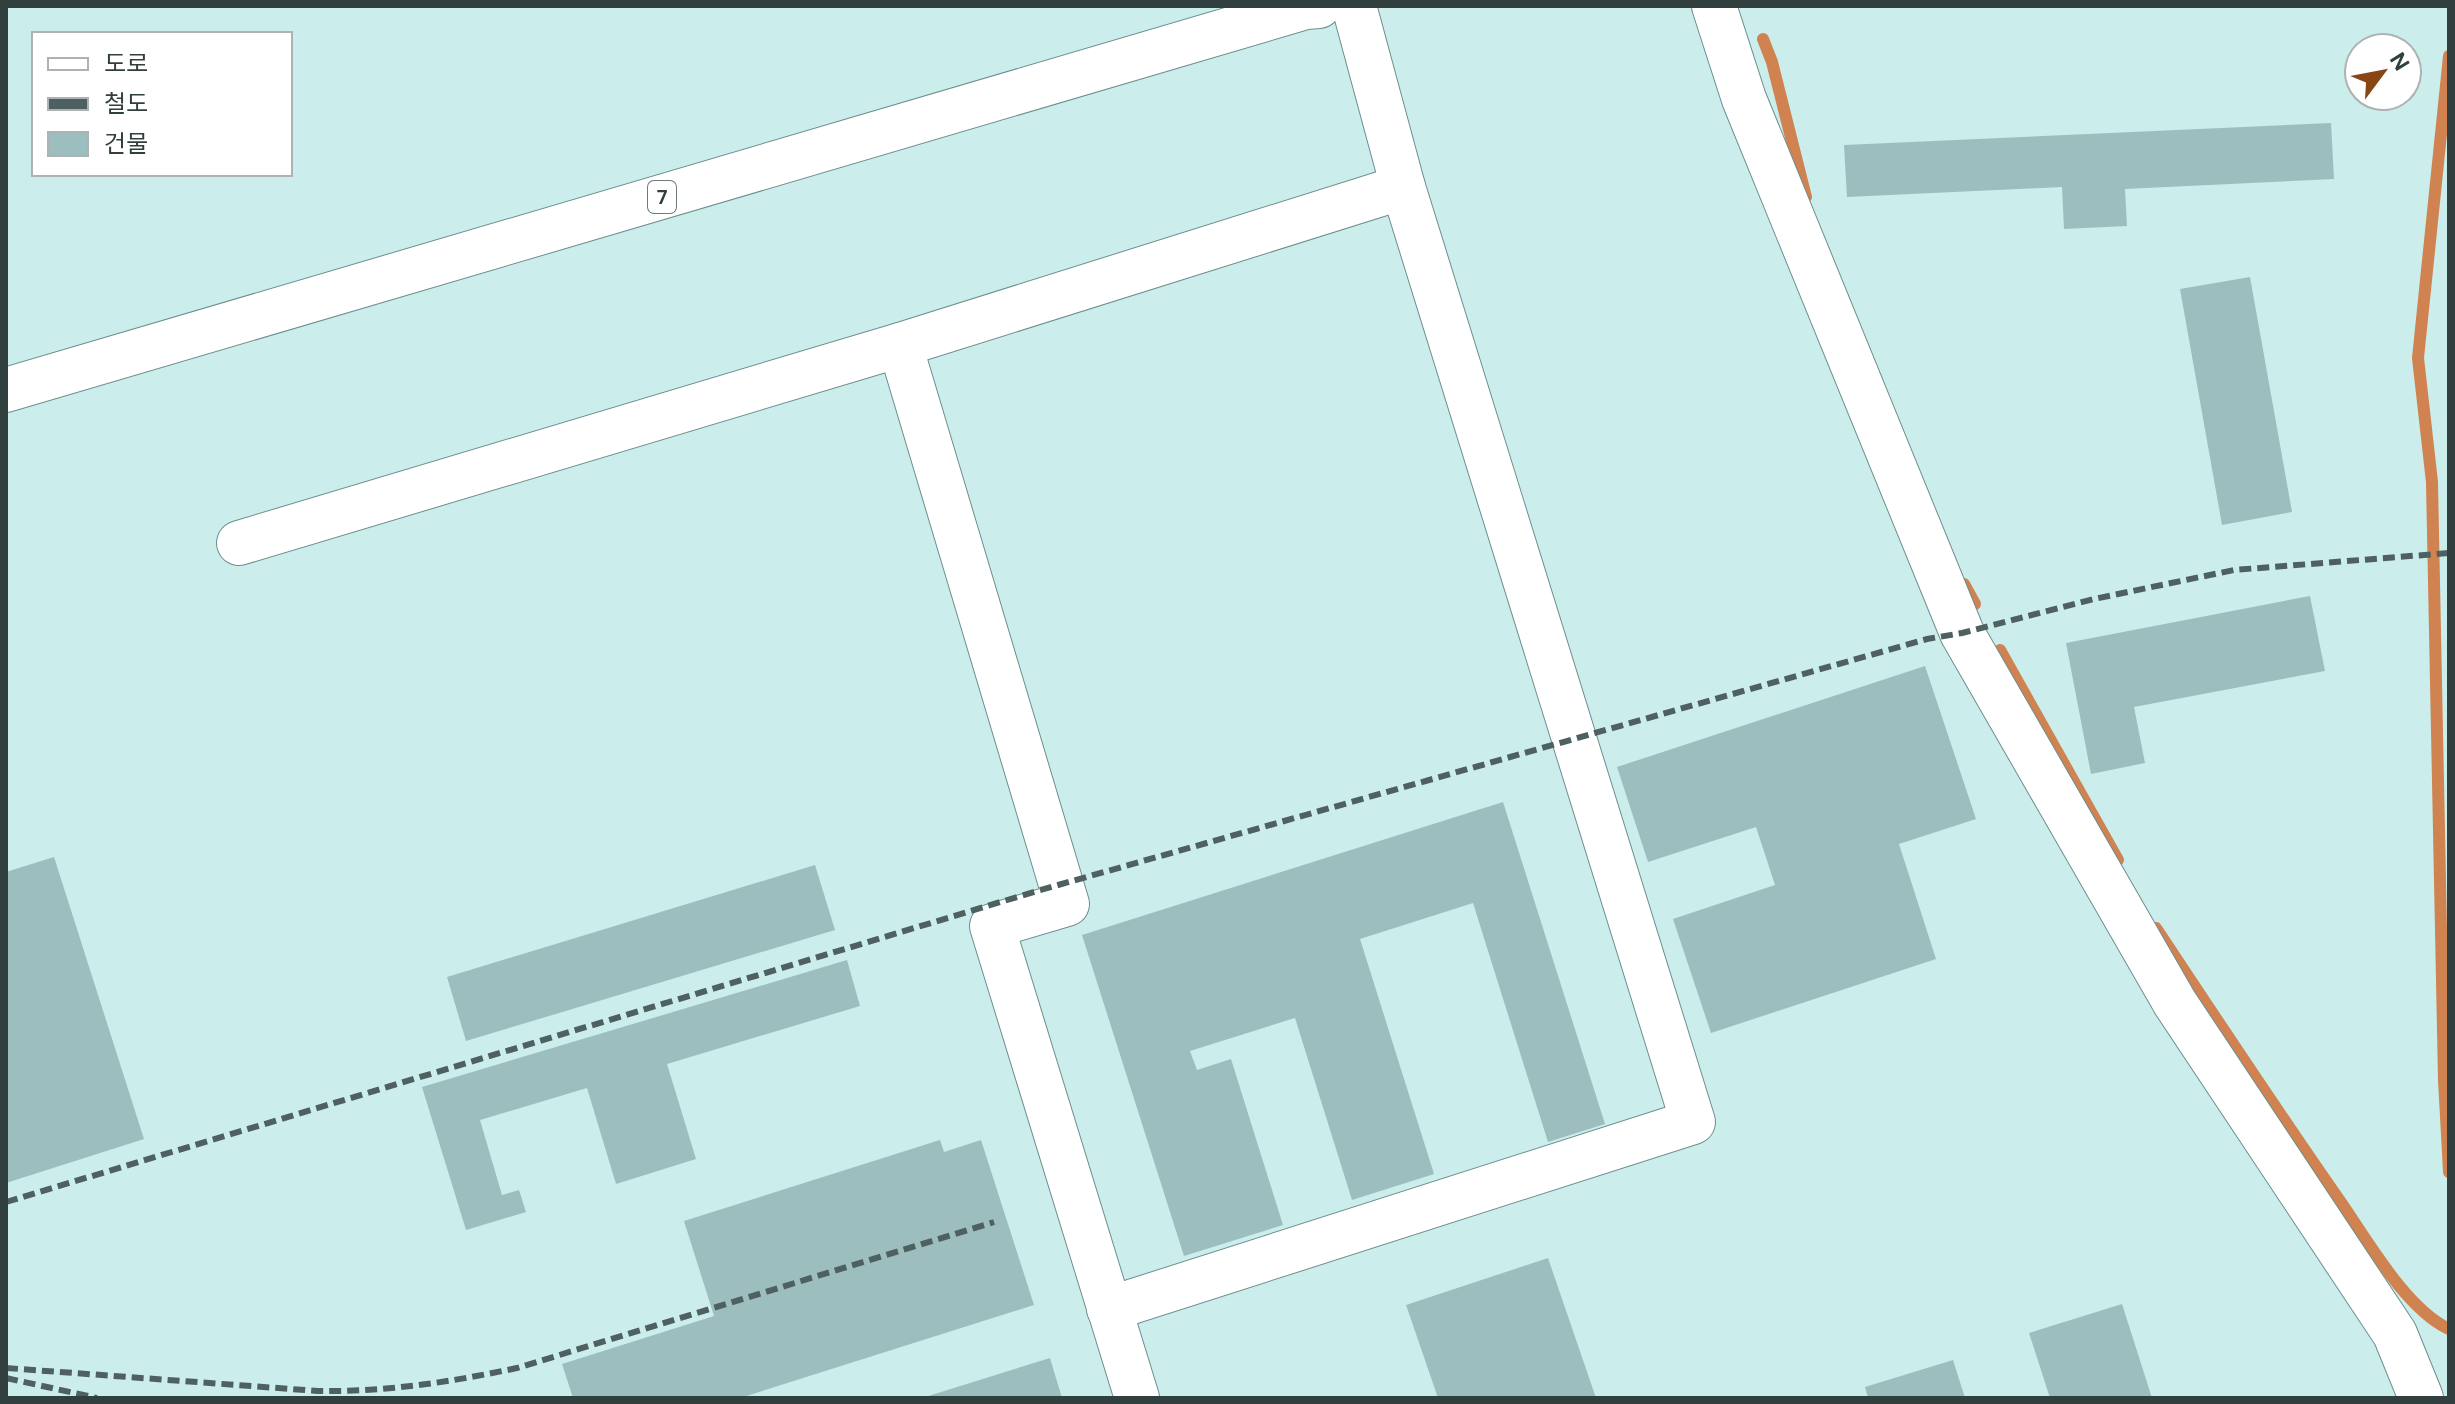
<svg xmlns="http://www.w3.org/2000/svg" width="2455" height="1404" font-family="'DM Sans','Noto Sans KR',sans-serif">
	<rect width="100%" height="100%" fill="#cbeeed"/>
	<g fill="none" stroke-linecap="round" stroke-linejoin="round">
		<g stroke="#d08250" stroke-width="12">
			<polyline points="1763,39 1772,62 1806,197"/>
			<polyline points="2449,56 2418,358 2432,482 2444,1080 2449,1172"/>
			<polyline points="1964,584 1975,604"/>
			<polyline points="2000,650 2118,860"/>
			<path d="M2156,928C2217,1020 2277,1111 2340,1201C2367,1240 2406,1309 2449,1329"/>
		</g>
	</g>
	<g fill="#9cbebe">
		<polygon points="2331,123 2334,179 2125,189 2127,226 2064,229 2062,187 1847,197 1844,145"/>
		<polygon points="2250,277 2292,512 2222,525 2180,289"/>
		<polygon points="2310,596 2325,671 2134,707 2145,763 2091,774 2066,643"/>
		<polygon points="1925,666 1976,819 1899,844 1936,959 1711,1033 1673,919 1775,885 1756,827 1648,862 1617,767"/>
		<polygon points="1503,802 1605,1124 1548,1142 1473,903 1360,939 1434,1174 1352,1200 1295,1018 1190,1051 1197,1070 1231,1059 1283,1225 1184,1256 1082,935"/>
		<polygon points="54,857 144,1139 6,1183 6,872"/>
		<polygon points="815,865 835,930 466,1041 447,977"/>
		<polygon points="847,960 860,1006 667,1064 696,1159 616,1184 587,1088 480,1120 502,1195 519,1190 526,1212 466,1230 422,1087"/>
		<polygon points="940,1140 944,1152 981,1140 1034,1305 740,1398 573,1398 562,1364 714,1316 684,1221"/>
		<polygon points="1548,1258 1596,1398 1438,1398 1406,1305"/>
		<polygon points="2122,1304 2152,1398 2050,1398 2029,1333"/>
		<polygon points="1050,1358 1062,1398 925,1398 925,1397"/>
		<polygon points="1953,1360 1965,1398 1868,1398 1865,1387"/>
	</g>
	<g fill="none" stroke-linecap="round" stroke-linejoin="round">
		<g stroke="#6e8e8e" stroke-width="46">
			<g id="minor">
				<polyline points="1714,6 1744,99 1962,633 2175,1003 2395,1334 2421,1398"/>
				<polyline points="900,345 1067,904 992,926 1137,1398"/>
				<polyline points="239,543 900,345 1403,187"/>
				<polyline points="1109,1309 1693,1122 1403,187 1354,6"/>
			</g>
		</g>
		<g stroke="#6e8e8e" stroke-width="46">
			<polyline id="trunk" points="6,390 1306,7 1319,6"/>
		</g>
		<use href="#minor" stroke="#fff" stroke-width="44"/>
		<use href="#trunk" stroke="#fff" stroke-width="44"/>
		<g stroke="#4e6060" stroke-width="6" stroke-dasharray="12 6" stroke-linecap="butt">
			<polyline points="6,1202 1037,891 1927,639 1962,633 2094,599 2234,570 2449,553"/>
			<path d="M6,1368L318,1391C386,1392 451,1382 517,1368L994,1222"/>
			<polyline points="6,1378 97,1398"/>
		</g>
	</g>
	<g text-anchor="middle" stroke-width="7" stroke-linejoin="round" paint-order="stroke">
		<rect fill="#fff" stroke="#6f7979" stroke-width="2" x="648" y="181" width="28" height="32" rx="6"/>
		<g font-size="20" font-weight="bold" fill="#313f3f">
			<text x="662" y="204">7</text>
		</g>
	</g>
	<rect width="2455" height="1404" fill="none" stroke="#313f3f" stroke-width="16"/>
	<rect x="32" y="32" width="260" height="144" fill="#ffffff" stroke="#adb2b2" stroke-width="2"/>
	<rect x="48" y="58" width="40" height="12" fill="#ffffff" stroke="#adb2b2" stroke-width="2"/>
	<text x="104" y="72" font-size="24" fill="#313f3f">도로</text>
	<rect x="48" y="98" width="40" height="12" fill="#4e6060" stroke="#adb2b2" stroke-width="2"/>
	<text x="104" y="112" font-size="24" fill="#313f3f">철도</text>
	<rect x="48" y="132" width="40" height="24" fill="#9cbebe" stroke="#adb2b2" stroke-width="2"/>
	<text x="104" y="152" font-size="24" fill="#313f3f">건물</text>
	<g transform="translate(2383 72) rotate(58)"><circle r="38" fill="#ffffff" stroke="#adb2b2" stroke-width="2"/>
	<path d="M0-6L14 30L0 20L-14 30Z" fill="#884615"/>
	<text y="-12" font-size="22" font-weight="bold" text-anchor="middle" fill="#313f3f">N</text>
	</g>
</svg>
